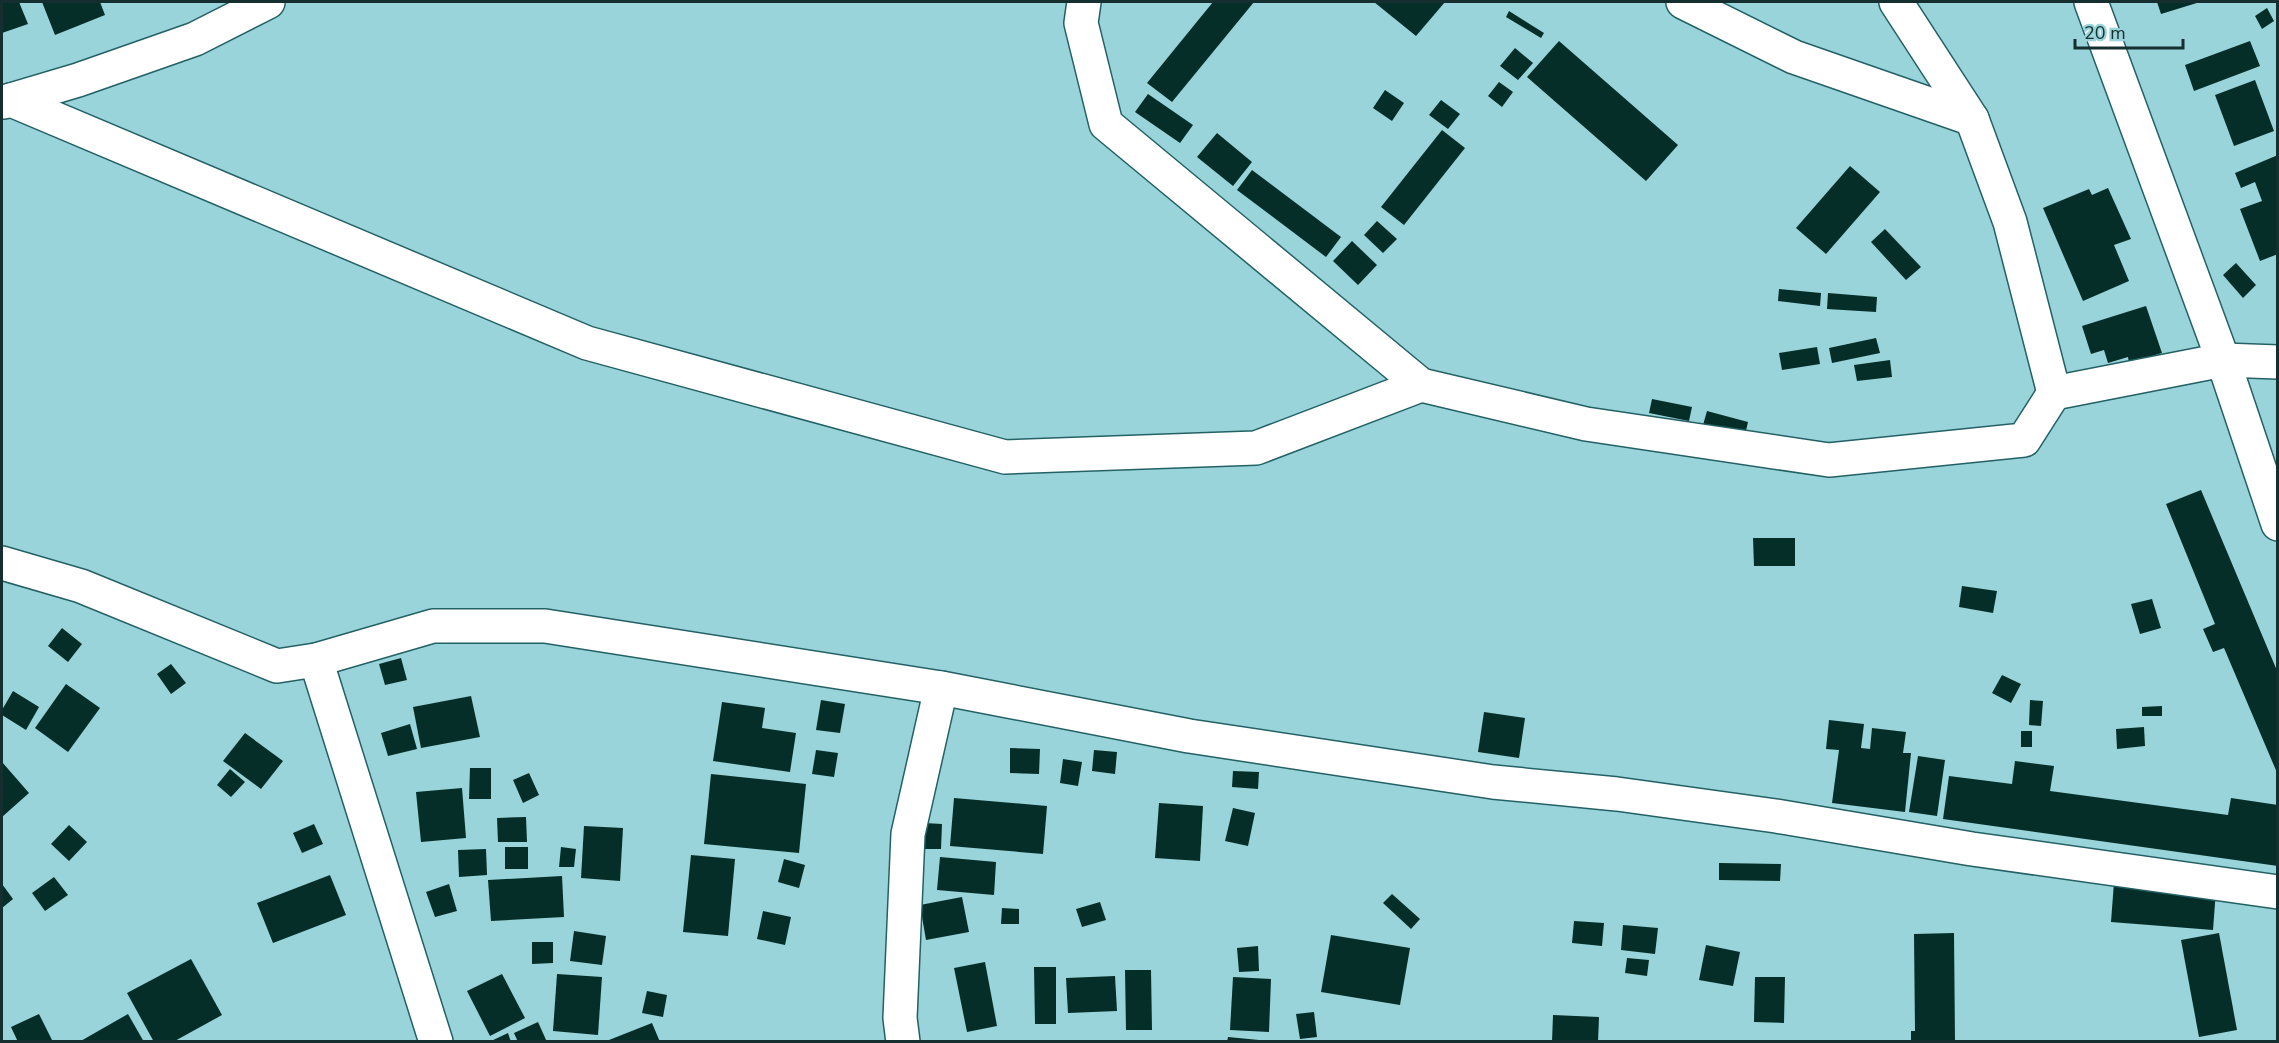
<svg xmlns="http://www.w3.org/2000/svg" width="2279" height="1043" font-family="'Nunito Sans',sans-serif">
	<rect width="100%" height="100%" fill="#98d4d9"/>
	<g fill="#062e29">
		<polygon points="2,2 19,2 28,24 2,33"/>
		<polygon points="42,2 100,2 105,15 55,35"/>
		<polygon points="1213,2 1254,2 1172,102 1147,83"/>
		<polygon points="1374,2 1445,2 1416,36"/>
		<polygon points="2157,2 2200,2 2161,14"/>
		<polygon points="2267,8 2274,21 2262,29 2255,16"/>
		<polygon points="1509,11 1544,33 1541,38 1506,17"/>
		<polygon points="1559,41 1678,145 1646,181 1527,77"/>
		<polygon points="2250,41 2260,66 2194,91 2185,65"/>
		<polygon points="1515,48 1533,63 1518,80 1500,66"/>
		<polygon points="2255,80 2274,131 2234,146 2215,95"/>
		<polygon points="1499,82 1513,92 1502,107 1488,96"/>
		<polygon points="1385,90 1404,103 1392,121 1373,108"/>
		<polygon points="1148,94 1193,125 1180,143 1135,112"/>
		<polygon points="1441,100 1460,114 1448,129 1429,115"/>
		<polygon points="1442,130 1465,148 1404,225 1381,207"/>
		<polygon points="1217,133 1252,162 1233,186 1197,157"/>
		<polygon points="2278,155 2278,254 2260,261 2240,209 2262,201 2255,182 2241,188 2235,173"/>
		<polygon points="1850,166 1880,192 1826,254 1796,228"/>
		<polygon points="1252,170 1341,237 1326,257 1237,190"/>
		<polygon points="2108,188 2131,239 2114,245 2129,281 2083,301 2043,208 2089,189 2092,195"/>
		<polygon points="1377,221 1397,239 1383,253 1364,235"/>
		<polygon points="1885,229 1921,267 1906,280 1871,242"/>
		<polygon points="1352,241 1377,265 1358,285 1333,261"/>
		<polygon points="2236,263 2256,285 2243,298 2223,275"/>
		<polygon points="1779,289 1821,293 1820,306 1778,301"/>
		<polygon points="1828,293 1877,297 1876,312 1827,309"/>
		<polygon points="2146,306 2162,353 2129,363 2128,357 2108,363 2104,350 2091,354 2082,326"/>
		<polygon points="1876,338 1880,353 1832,363 1829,348"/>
		<polygon points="1817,347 1820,364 1782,370 1779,353"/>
		<polygon points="1890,360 1892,377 1857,381 1854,365"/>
		<polygon points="1652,399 1692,407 1689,421 1649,413"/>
		<polygon points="1707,411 1748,422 1745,435 1703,425"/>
		<polygon points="2201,490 2278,673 2278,775 2224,648 2213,652 2203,629 2215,624 2166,504"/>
		<polygon points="1753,538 1795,538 1795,566 1754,566"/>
		<polygon points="1962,586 1997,591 1993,613 1959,607"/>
		<polygon points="2152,599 2161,628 2140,634 2131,604"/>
		<polygon points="62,628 82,644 68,662 48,646"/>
		<polygon points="401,658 407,680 385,685 379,664"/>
		<polygon points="171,664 186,683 171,694 157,674"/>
		<polygon points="2002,675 2021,684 2011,703 1992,693"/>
		<polygon points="66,684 100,708 68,752 35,728"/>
		<polygon points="13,691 39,707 26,730 2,715 2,710"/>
		<polygon points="471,696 480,737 421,748 413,707"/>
		<polygon points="821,700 845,704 840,733 816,730"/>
		<polygon points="2030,700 2043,701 2041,726 2029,725"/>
		<polygon points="722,702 765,708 762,728 796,733 790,772 713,761"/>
		<polygon points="2162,706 2162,716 2142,716 2142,707"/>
		<polygon points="1484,712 1525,718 1519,758 1478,752"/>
		<polygon points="1829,720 1864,724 1861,748 1870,749 1872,728 1906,732 1903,753 1911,753 1905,812 1832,803 1839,750 1826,749"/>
		<polygon points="410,724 417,749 388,756 381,733"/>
		<polygon points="2144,727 2145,746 2117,749 2116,729"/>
		<rect x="2021" y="731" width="11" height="16"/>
		<polygon points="245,733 283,761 261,789 223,761"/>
		<polygon points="1010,748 1040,749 1039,774 1010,773"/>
		<polygon points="816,750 838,753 834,777 812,774"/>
		<polygon points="1094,750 1117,752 1115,774 1092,771"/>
		<polygon points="1918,756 1945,760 1937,816 1909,812"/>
		<polygon points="1063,759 1082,762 1078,786 1060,783"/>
		<polygon points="2015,761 2054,766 2050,791 2228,815 2231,798 2278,805 2278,866 1943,819 1949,776 2012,784"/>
		<polygon points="2,762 29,793 2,817"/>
		<polygon points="470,768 491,768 491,799 469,799"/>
		<polygon points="230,769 245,782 231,797 217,785"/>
		<polygon points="1233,771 1259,772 1258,789 1232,787"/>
		<polygon points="529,773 539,795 523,803 513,780"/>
		<polygon points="711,774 806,784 799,853 704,844"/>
		<polygon points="462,788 466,838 421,842 416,792"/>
		<polygon points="954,798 1047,806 1043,854 950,846"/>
		<polygon points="1159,803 1203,806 1200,861 1155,858"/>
		<polygon points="1233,808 1255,813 1248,846 1225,841"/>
		<polygon points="526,817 527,842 498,842 497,818"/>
		<polygon points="925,823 942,824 941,849 924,849"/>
		<polygon points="314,824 323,844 302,853 293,833"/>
		<polygon points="69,825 87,842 69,861 51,844"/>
		<polygon points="584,826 623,828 620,881 581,878"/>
		<rect x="505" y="847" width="23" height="22"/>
		<polygon points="561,847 576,849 574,867 559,867"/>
		<polygon points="486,849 487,875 459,877 458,850"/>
		<polygon points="691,855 735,859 728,936 683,932"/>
		<polygon points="940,857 996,862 994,895 937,890"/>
		<polygon points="784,859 805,865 799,888 778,882"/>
		<polygon points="1719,863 1781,864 1780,881 1719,880"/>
		<polygon points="330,875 346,915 273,943 257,903"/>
		<polygon points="562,876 564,917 491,921 488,880"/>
		<polygon points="54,877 68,895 45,911 32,893"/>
		<polygon points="2114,882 2216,890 2213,930 2111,922"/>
		<polygon points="2,884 13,899 2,908"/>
		<polygon points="449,884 457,911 435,917 426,892"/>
		<polygon points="1392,894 1420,919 1411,929 1383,903"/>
		<polygon points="962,897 969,932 926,940 920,905"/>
		<polygon points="1100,902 1106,920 1082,927 1076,909"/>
		<polygon points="1002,908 1019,909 1019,924 1001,924"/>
		<polygon points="763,911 791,917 785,945 757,939"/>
		<polygon points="1574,921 1604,923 1602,946 1572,943"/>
		<polygon points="1623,925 1658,928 1655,954 1621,950"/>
		<polygon points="574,931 606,936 602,965 570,961"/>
		<polygon points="1954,933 1955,1042 1911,1042 1911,1031 1915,1031 1914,934"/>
		<polygon points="2219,933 2237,1030 2199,1037 2181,940"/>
		<polygon points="1331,935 1410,948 1400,1005 1321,992"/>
		<polygon points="532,942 553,942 553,963 532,964"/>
		<polygon points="1706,945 1740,952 1733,986 1699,980"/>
		<polygon points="1258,946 1259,971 1239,972 1237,948"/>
		<polygon points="1627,958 1649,960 1647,976 1625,973"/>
		<polygon points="191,959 222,1015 173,1042 154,1042 127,993"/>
		<polygon points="985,962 997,1026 967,1032 954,968"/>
		<polygon points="1034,967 1056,967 1056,1024 1035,1024"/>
		<polygon points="1125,970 1151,970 1152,1030 1126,1030"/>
		<polygon points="502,974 525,1018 490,1036 467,991"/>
		<polygon points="557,974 602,977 598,1035 553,1031"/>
		<polygon points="1115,976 1117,1011 1068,1013 1066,978"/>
		<polygon points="1233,977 1271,979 1269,1032 1230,1030"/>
		<polygon points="1755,977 1785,977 1784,1023 1754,1022"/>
		<polygon points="647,991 667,995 663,1017 642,1013"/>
		<polygon points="1314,1012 1317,1037 1300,1039 1296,1014"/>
		<polygon points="39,1014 53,1042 18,1042 11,1027"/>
		<polygon points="128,1014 144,1042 79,1042"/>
		<polygon points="1553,1015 1599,1017 1598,1042 1552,1042"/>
		<polygon points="538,1022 547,1042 518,1042 514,1033"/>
		<polygon points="652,1023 660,1042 610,1042 609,1040"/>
		<polygon points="508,1033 511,1042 489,1042"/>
		<polygon points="1228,1037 1259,1040 1259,1042 1227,1042"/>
	</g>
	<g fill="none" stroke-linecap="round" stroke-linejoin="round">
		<g stroke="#246165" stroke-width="36">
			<g id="minor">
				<polyline points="1084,2 1081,23 1106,124 1421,385 1586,424 1829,460 2024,440 2054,393 2223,360 2278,362"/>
				<polyline points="1683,2 1794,57 1972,119 2010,222 2054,393"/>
				<polyline points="1896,2 1972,119"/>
				<polyline points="2091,2 2223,360 2278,524"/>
				<polyline points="11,100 587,343 1005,457 1256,448 1421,385"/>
				<polyline points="4,102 78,80 195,39 268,2"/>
				<polyline points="2,563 81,586 277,666 316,660 433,626 545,626 941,688 1189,736 1493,782 1617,794 1776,816 1972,849 2278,892"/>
				<polyline points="316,660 436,1042"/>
				<polyline points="903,1042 900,1018 908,834 941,688"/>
			</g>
		</g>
		<use href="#minor" stroke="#fff" stroke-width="33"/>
	</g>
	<rect width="2279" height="1043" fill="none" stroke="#152e30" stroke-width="6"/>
	<path d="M2075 39v9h108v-9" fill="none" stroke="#152e30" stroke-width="3"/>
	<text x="2084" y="39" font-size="18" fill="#152e30" stroke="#98d4d9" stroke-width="4.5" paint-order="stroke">20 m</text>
</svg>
